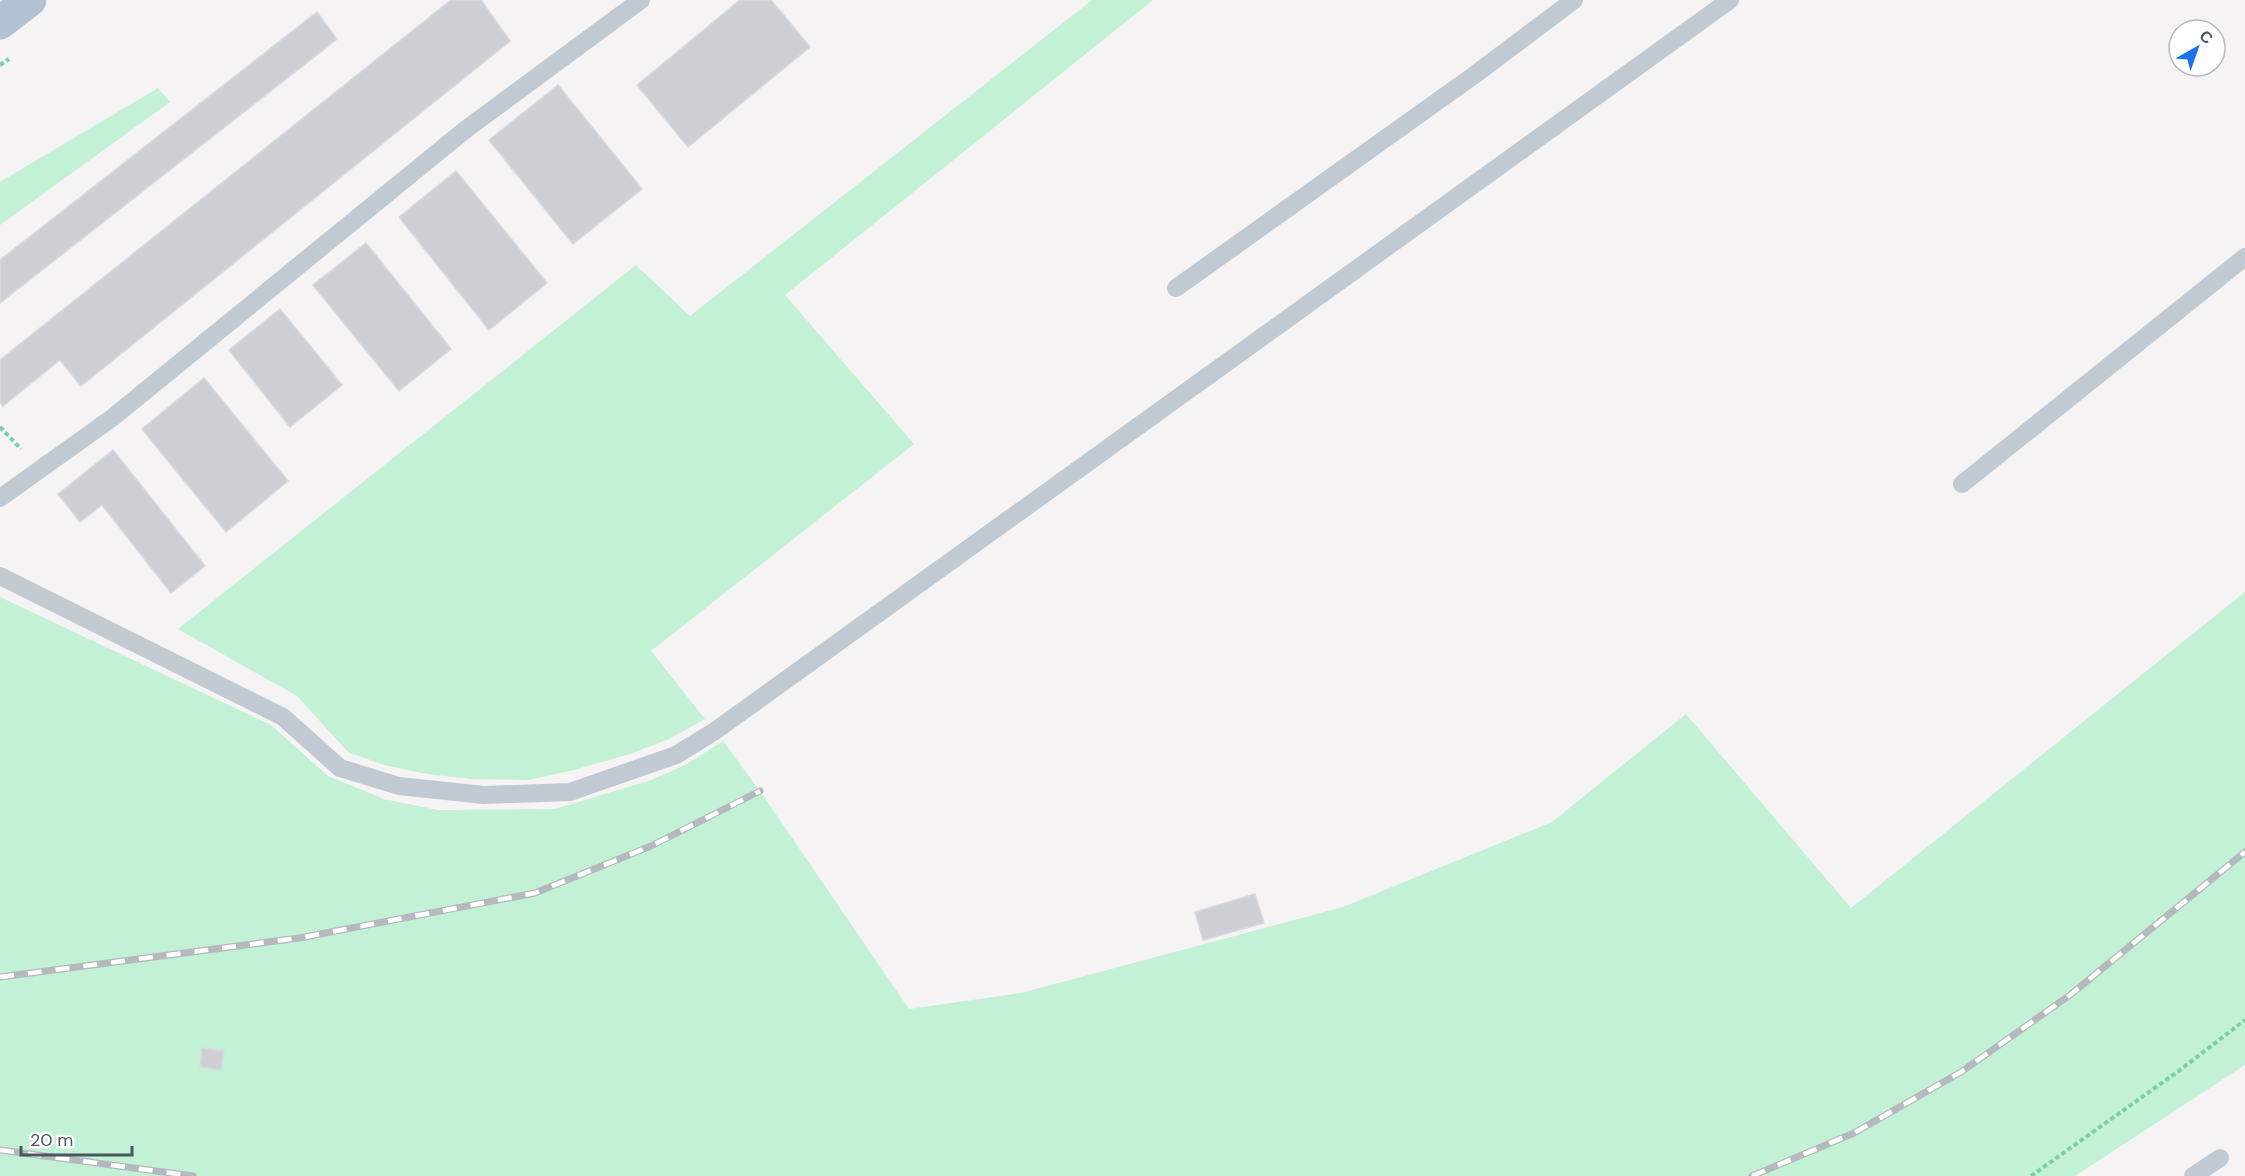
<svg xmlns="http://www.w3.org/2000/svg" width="2245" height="1176" font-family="'DM Sans',sans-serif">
	<rect width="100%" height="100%" fill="#f5f3f3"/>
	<g fill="#c3f1d5">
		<polygon points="1092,0 1153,0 785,295 914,444 651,651 705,719 669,739 630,754 574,770 529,780 472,779 427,774 384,765 348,752 297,696 178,629 636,265 690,316"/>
		<polygon points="158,88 170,102 0,225 0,182"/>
		<polygon points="2245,592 2245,1065 2075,1176 0,1176 0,597 271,725 328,776 384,799 438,810 555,809 651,780 685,765 723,741 760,791 909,1009 1021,993 1343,907 1552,822 1686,714 1851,908"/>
	</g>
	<g fill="#cdcfd5" stroke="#d7d9de" stroke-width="1.5">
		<polygon points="451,0 481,0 510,41 81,386 60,360 3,406 0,402 0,360"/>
		<polygon points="740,0 771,0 810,47 688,147 637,85"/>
		<polygon points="317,12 337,39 0,303 0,260"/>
		<polygon points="558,85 642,189 573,244 489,140"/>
		<polygon points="456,171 547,283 489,330 399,217"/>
		<polygon points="366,243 451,349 399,391 313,285"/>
		<polygon points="280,309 342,385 290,427 229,350"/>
		<polygon points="204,378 288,481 226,532 142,429"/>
		<polygon points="113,450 205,566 171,593 102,505 80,522 58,494"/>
		<polygon points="1255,894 1264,923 1203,940 1195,912"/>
		<polygon points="202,1048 224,1051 221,1070 200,1067"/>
	</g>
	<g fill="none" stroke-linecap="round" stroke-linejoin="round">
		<g stroke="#7ad0a6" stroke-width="4" stroke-dasharray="4.5 3" stroke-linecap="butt">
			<polyline points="0,65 9,59"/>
			<polyline points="0,427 21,449"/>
			<polyline points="2031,1176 2180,1070 2245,1020"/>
		</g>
		<g stroke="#c1cad2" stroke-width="18">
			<polyline points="1176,288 1473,76 1574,0"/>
			<polyline points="1962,484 2245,257"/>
			<polyline points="0,498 112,418 465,130 641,0"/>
			<polyline points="0,576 283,717 340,768 399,786 484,795 570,792 676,755 715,731 1730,0"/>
			<polyline points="2193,1176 2220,1158"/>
		</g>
		<polyline stroke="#b3c2d1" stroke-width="33" points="0,23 30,0"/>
		<g stroke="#b5b8bd" stroke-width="7">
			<g id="rail">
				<polyline points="0,977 299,938 535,893 651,846 760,791"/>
				<polyline points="0,1150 193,1176"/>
				<polyline points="1752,1176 1854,1133 1961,1072 2070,995 2245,852"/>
			</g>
		</g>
		<use href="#rail" stroke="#fff" stroke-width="4.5" stroke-dasharray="14" stroke-linecap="butt"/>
	</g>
	<g transform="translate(2197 48) rotate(40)"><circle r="28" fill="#ffffff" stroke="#b7bbc0" stroke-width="1.5"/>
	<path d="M0-4.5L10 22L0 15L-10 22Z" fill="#1a73e8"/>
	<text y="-9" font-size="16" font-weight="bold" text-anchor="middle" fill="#4a5661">С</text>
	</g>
	<path d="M21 1146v9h111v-9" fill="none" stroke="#4a5661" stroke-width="3"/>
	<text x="30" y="1146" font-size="18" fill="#4a5661" stroke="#ffffff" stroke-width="4.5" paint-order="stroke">20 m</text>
</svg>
